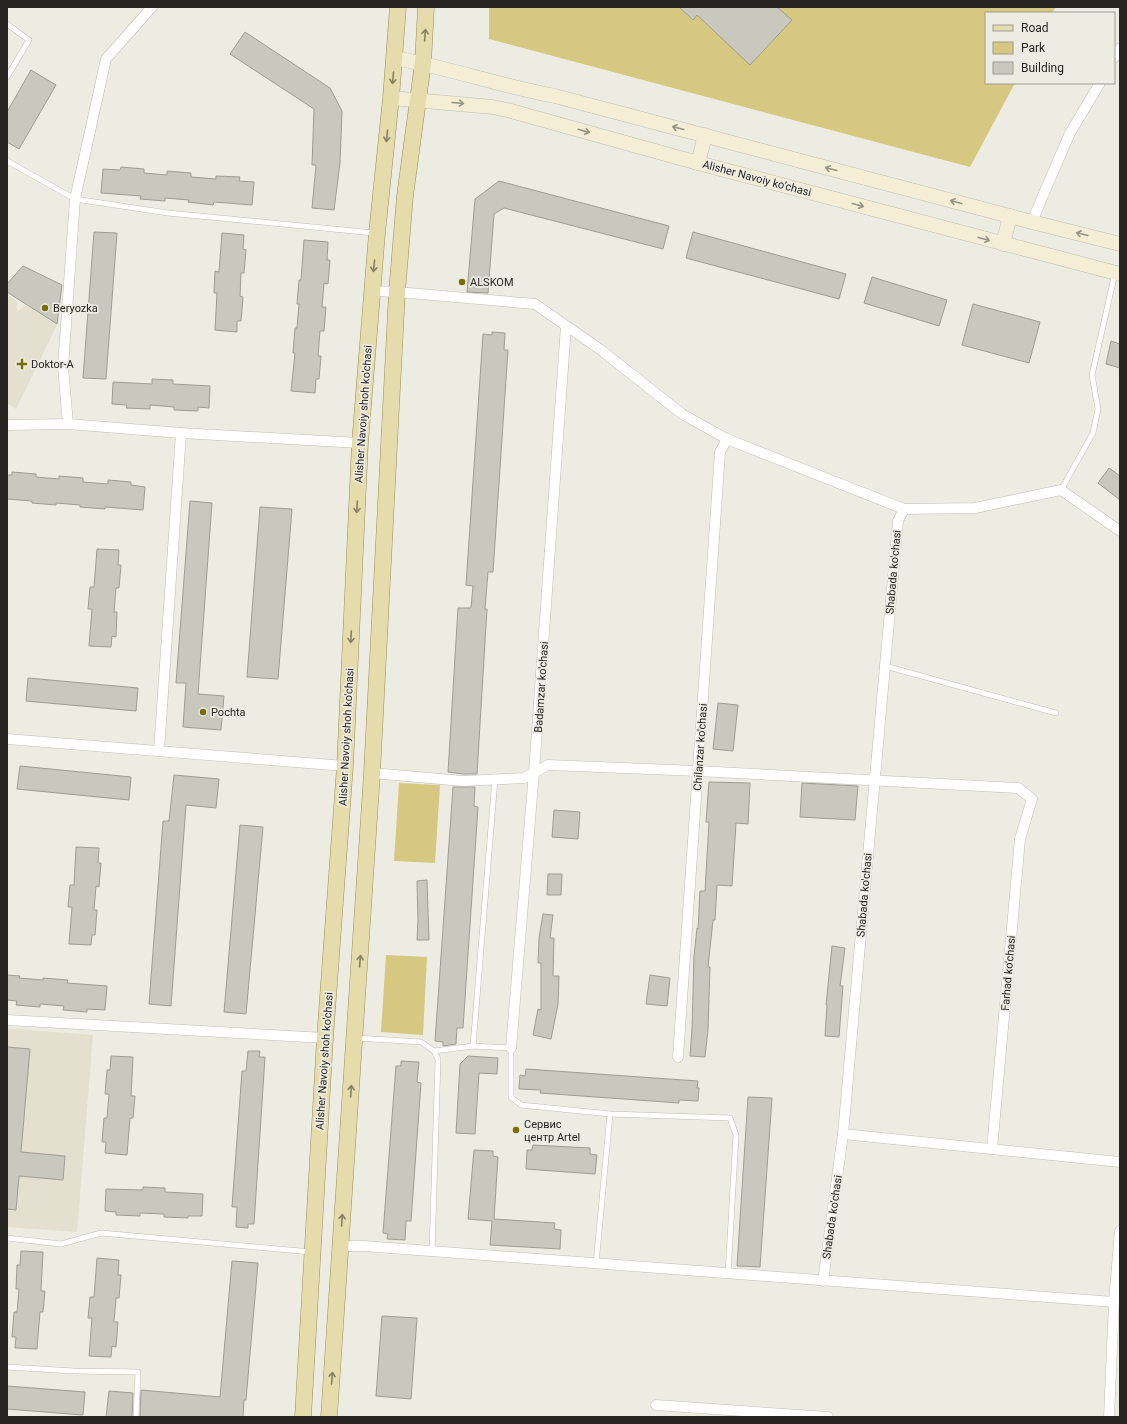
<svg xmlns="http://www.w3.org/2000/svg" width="1127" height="1424" font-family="Roboto,sans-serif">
	<rect width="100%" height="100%" fill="#edece2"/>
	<g fill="#e3e0cf">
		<polygon points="10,296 18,303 16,308 19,311 25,305 57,325 16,409 7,403 7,300"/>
		<polygon points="7,1028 93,1035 77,1232 7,1227"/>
	</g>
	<g fill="#d6c881">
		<polygon points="489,7 1056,7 1052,13 986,13 986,83 1015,83 970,167 489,39"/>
		<polygon points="399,783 440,785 435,863 394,861"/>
		<polygon points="386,955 427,957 423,1035 381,1032"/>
	</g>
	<g fill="#c9c8be" stroke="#9e9d94">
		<polygon points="679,7 777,7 792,20 750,65 697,15 693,20"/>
		<polygon points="245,32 330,88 342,111 340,163 334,210 312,208 316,165 312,165 314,109 230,54"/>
		<polygon points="31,70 56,85 19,149 7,142 7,112"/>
		<polygon points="121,167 144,169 144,173 167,175 167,171 191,173 191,177 216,179 216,176 240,177 239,181 254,182 252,205 214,202 213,205 188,202 189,200 165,198 165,201 140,199 141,196 101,193 103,169 120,170"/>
		<polygon points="499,181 669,226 663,249 504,208 494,214 488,293 467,292 475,199"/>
		<polygon points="94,232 117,233 106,379 83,378"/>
		<polygon points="693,232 846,274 839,299 686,258"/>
		<polygon points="222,233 244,235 243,249 246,250 244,273 241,273 240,296 243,297 241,321 237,321 237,332 215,330 217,293 214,293 215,271 219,272"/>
		<polygon points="304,240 328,242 327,260 330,260 328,284 324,283 322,307 326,307 324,331 320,331 318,356 321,356 319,379 316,379 315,393 291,391 295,353 293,353 295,328 297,328 299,304 297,304 299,280 301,280"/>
		<polygon points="23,266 62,285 57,324 7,292 7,284"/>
		<polygon points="872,277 947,300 939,326 864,303"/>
		<polygon points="973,304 1040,322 1029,363 962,345"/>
		<polygon points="492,332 505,333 504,350 508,350 493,572 488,572 485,609 487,609 477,774 463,774 448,772 458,608 471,608 473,586 466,585 483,334 492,335"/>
		<polygon points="1111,341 1120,344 1120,368 1106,364"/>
		<polygon points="152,379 173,380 173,384 210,386 209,408 198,407 198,411 174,410 174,407 150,405 150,409 126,408 127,405 112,404 113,382 152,384"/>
		<polygon points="1109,468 1120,476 1120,500 1098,483"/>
		<polygon points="12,472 36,474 36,477 59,479 59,476 83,478 83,482 108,484 108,480 131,482 131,485 145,487 143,510 105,507 105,509 80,507 80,505 56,503 56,505 32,503 32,501 7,499 7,475 12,475"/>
		<polygon points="190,501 212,503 198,694 224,696 221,730 183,727 186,683 176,683"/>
		<polygon points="260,507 292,509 278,679 247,677"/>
		<polygon points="97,549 119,550 118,565 121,565 119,588 116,588 114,612 117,612 116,637 112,636 111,647 89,646 92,609 88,609 90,587 94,587"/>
		<polygon points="28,678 138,688 136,711 26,701"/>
		<polygon points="718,703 738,705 733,751 713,749"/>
		<polygon points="20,766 131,777 129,800 17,789"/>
		<polygon points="174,775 219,779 216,808 186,805 171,1006 149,1004 163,821 169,821"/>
		<polygon points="709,782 750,783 748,824 736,823 732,886 717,885 715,920 713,920 708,967 710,967 708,1030 705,1057 690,1056 692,1029 694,956 697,928 698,929 700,891 705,891 709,822 706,822"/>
		<polygon points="802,783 858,786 855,820 800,817"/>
		<polygon points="453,787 475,787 474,806 478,807 463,1028 457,1028 456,1044 443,1046 443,1042 435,1041"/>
		<polygon points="554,810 580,812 578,839 552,837"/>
		<polygon points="240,825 263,827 246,1014 224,1012"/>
		<polygon points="76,847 99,848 98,863 101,863 99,887 96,886 94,910 97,910 95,935 92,935 91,945 69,944 72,907 68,907 70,885 74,885"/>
		<polygon points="548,874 562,874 561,895 547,895"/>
		<polygon points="427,880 429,940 417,940 418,920 417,881"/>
		<polygon points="543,914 553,915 550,938 554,938 553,976 559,976 558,1004 551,1039 533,1035 538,1009 541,1010 541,963 538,963 539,938"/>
		<polygon points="832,946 845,948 840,986 843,986 839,1037 825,1036 827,1005 826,1005"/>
		<polygon points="7,975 20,976 19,978 43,980 43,978 68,980 67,983 107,986 105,1010 87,1009 87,1012 63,1010 64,1006 40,1004 40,1007 16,1005 17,1001 7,1000"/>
		<polygon points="650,975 670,978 667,1006 646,1004"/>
		<polygon points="7,1047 30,1049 21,1152 65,1156 63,1180 19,1176 16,1210 7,1209"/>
		<polygon points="248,1051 260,1051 259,1057 265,1057 254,1224 248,1224 248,1228 236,1227 237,1207 232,1207 242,1071 246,1071"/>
		<polygon points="111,1056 133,1057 131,1096 135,1096 133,1118 130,1118 127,1155 105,1153 106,1142 102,1142 104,1118 107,1118 109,1094 105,1094 107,1070 110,1070"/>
		<polygon points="468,1056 498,1058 497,1074 479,1073 475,1134 456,1133 460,1064"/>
		<polygon points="401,1061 419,1062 417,1082 421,1083 411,1221 406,1221 405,1240 387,1239 388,1234 383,1233 396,1066 401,1066"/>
		<polygon points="526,1069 698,1081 697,1088 699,1088 698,1101 679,1100 679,1103 540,1093 541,1090 519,1089 520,1075 525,1076"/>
		<polygon points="748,1097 772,1098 760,1267 737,1266"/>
		<polygon points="533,1145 590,1148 590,1154 597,1155 595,1174 526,1169 527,1150 532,1150"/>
		<polygon points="474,1150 493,1151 493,1156 498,1157 494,1219 555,1223 554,1229 561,1230 560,1249 490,1245 492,1221 468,1219"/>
		<polygon points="143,1187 165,1188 165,1192 203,1194 202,1216 188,1216 188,1218 164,1217 164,1214 140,1213 140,1216 116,1215 116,1212 105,1211 106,1189 143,1190"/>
		<polygon points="21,1251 43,1252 41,1291 45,1291 43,1312 40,1312 37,1349 15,1348 16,1337 12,1337 14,1312 17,1312 19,1289 16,1289 17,1265 20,1265"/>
		<polygon points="97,1258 119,1260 118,1275 121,1275 119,1298 116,1298 114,1322 118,1322 116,1347 112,1346 111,1357 89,1356 92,1318 88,1318 90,1297 94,1297"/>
		<polygon points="232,1261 258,1263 246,1400 244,1400 243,1417 140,1417 141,1390 220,1397"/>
		<polygon points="382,1316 417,1318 411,1399 376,1396"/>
		<polygon points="7,1386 85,1392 83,1415 7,1409"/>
		<polygon points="109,1391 133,1393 132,1417 106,1417"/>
	</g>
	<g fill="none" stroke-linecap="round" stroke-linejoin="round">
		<g stroke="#bfbdb4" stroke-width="6">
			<g id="lane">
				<polyline points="7,24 29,40 7,77"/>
				<polyline points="7,161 75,199 168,213 374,233"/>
				<polyline points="1061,490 1093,433 1098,409 1092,375 1115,273"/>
				<polyline points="885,666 1056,713"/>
				<polyline points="356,1038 421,1042 434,1051 438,1059 432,1252"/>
				<polyline points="473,1046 495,779"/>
				<polyline points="434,1051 473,1046 511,1048 511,1097 521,1105 610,1114 730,1118 736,1135 728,1274"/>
				<polyline points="7,1238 61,1244 101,1233 311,1252"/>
				<polyline points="596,1264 610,1114"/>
				<polyline points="7,1367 74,1371 138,1372 136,1417"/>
			</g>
		</g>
		<g stroke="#bfbdb4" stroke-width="11">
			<g id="street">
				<polyline points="1114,58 1120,48"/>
				<polyline points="1032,222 1044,193 1070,133 1100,83"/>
				<polyline points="372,291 397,292 535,304 601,350 682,414 727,439 904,509 975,508 1061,490 1120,531"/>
				<polyline points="68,424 63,367 75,199 106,59 152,7"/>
				<polyline points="7,425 68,424 181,433 360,443"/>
				<polyline points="7,739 345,766"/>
				<polyline points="159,751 181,433"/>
				<polyline points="372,773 463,781 524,778 548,765 698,771 1018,788 1032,799 1020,839 992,1149"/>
				<polyline points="7,1020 325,1038"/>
				<polyline points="511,1048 534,772 566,326"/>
				<polyline points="678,1057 720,452 727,439"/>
				<polyline points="843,1134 1120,1162"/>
				<polyline points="341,1246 364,1246 1114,1302"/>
				<polyline points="823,1281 843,1134 898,521 904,509"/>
				<polyline points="656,1405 828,1417"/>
				<polyline points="1109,1417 1114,1302 1120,1231"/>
			</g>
		</g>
		<g stroke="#bfbdb4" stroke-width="15">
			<g id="secondary">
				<path d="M395,58C449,68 501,86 555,96L1032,222L1120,244"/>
				<polyline points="391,98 493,107 511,111 698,163 1120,274"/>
				<polyline points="698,163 705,135"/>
				<polyline points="1003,244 1010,216"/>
			</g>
		</g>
		<g stroke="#988d57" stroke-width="17">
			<g id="primary">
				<polyline points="303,1417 325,1038 345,766 360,443 377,233 391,98 398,7"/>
				<polyline points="329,1417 372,773 397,292 405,196 423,63 426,7"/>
			</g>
		</g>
		<use href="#lane" stroke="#fff" stroke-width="5"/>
		<use href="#street" stroke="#fff" stroke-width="10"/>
		<use href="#secondary" stroke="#f3eed5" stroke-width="14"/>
		<use href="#primary" stroke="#e6dcab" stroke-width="16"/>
	</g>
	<defs><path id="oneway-shaft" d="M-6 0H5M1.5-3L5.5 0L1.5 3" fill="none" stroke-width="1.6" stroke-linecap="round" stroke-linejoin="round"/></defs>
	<g stroke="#868066">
		<use href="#oneway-shaft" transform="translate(425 35) rotate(-86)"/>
		<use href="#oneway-shaft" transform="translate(393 78) rotate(95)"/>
		<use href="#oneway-shaft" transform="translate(387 136) rotate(96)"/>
		<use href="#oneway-shaft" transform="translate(374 266) rotate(95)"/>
		<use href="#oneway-shaft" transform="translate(357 507) rotate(93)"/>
		<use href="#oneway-shaft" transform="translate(351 637) rotate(93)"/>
		<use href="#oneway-shaft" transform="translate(360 961) rotate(-86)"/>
		<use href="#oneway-shaft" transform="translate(351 1091) rotate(-86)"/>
		<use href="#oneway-shaft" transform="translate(342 1220) rotate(-86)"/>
		<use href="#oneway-shaft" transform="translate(332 1378) rotate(-86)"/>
	</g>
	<g stroke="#979484">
		<use href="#oneway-shaft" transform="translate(458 103) rotate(5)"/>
		<use href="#oneway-shaft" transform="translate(678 128) rotate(-165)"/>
		<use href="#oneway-shaft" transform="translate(584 131) rotate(16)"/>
		<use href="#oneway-shaft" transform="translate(831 169) rotate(-165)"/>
		<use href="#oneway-shaft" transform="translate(956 202) rotate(-165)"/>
		<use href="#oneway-shaft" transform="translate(858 205) rotate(15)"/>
		<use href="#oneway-shaft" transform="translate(1082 234) rotate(-166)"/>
		<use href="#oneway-shaft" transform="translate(984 239) rotate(15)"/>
	</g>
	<g fill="#7d6c06" stroke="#edece2" stroke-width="1.5">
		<circle cx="462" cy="282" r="4"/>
		<circle cx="45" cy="308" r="4"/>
		<path d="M20 358h4v4h4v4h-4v4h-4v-4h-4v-4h4z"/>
		<circle cx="203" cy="712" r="4"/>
		<circle cx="516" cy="1130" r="4"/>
	</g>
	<g text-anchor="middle" stroke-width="3.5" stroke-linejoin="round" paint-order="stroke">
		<g font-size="11" fill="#262522" stroke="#edece2">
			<text transform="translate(757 178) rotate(15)" y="4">Alisher Navoiy ko’chasi</text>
			<text transform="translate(363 414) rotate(-86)" y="4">Alisher Navoiy shoh ko'chasi</text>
			<text transform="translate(893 572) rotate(-85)" y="4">Shabada ko'chasi</text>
			<text transform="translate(541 687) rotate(-86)" y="4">Badamzar ko'chasi</text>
			<text transform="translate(346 737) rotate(-87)" y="4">Alisher Navoiy shoh ko'chasi</text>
			<text transform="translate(700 747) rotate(-86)" y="4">Chilanzar ko'chasi</text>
			<text transform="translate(864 895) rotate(-85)" y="4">Shabada ko'chasi</text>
			<text transform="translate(1008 973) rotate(-85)" y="4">Farhad ko'chasi</text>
			<text transform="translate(324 1061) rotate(-86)" y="4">Alisher Navoiy shoh ko'chasi</text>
			<text transform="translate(832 1217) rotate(-82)" y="4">Shabada ko'chasi</text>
		</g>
		<g font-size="11" fill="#262522" stroke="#edece2" text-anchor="start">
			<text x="470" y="286">ALSKOM</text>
			<text x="53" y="312">Beryozka</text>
			<text x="31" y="368">Doktor-A</text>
			<text x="211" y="716">Pochta</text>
			<text x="524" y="1128">Сервис<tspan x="524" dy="13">центр Artel</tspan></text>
		</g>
	</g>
	<rect width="1127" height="1424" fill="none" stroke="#262522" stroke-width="16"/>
	<rect x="985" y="12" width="130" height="72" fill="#edece2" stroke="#9d9c95"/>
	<rect x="993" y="25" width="20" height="6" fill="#e6dcab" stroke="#9d9c95"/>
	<text x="1021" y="32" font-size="12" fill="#262522">Road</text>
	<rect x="993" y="42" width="20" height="12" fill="#d6c881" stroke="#9d9c95"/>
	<text x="1021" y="52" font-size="12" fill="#262522">Park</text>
	<rect x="993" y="62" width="20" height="12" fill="#c9c8be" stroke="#9d9c95"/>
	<text x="1021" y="72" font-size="12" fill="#262522">Building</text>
</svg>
